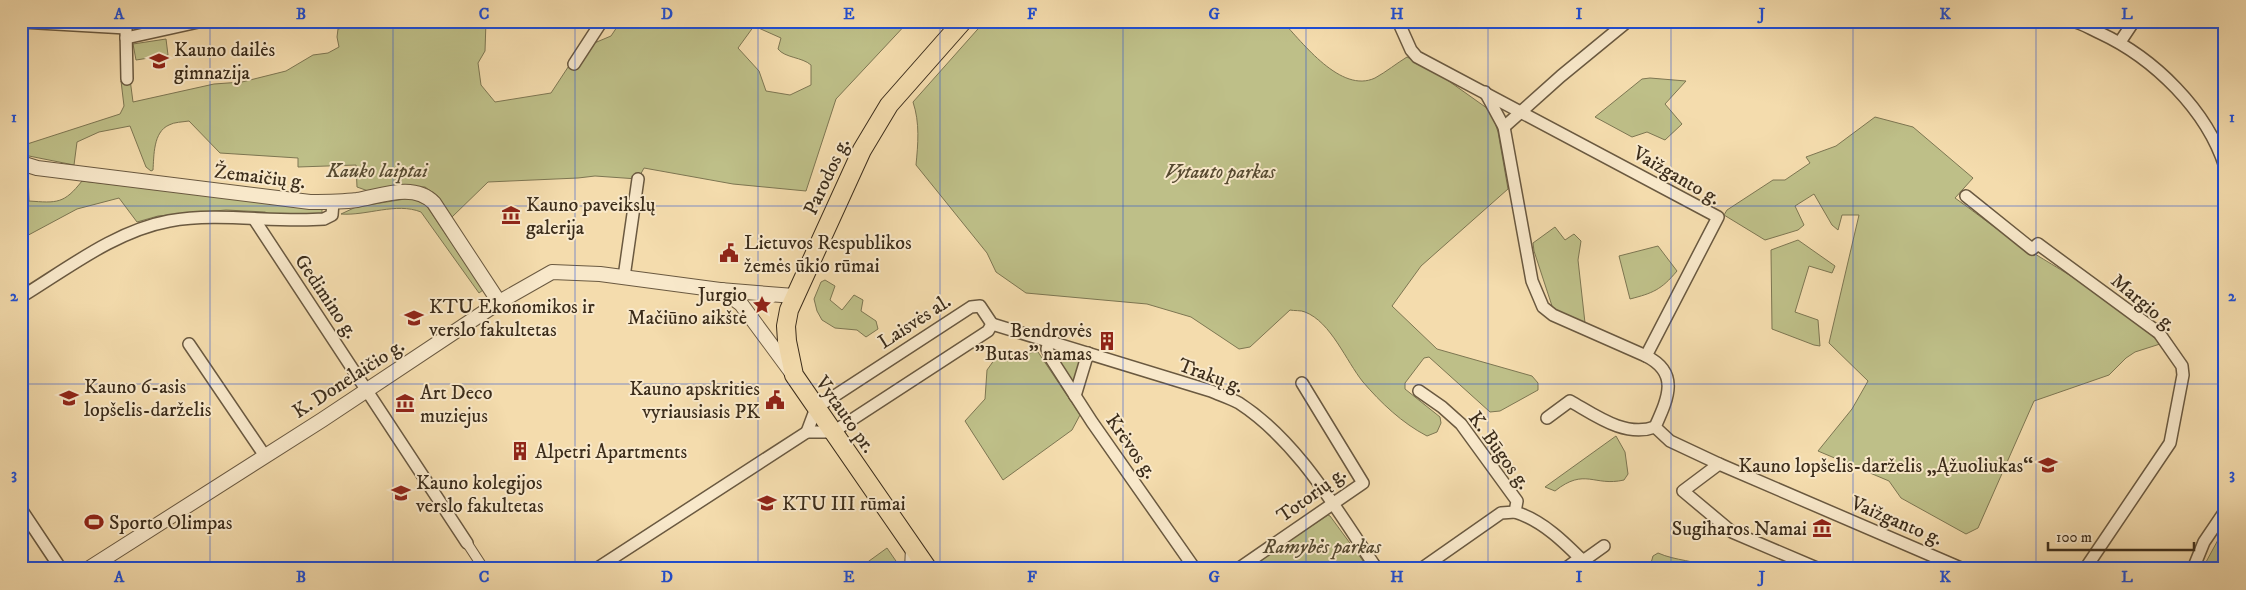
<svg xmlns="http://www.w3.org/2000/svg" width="2246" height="590" font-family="'IM FELL DW Pica',serif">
	<rect width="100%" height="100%" fill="#f4dcad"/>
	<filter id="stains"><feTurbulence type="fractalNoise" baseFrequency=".004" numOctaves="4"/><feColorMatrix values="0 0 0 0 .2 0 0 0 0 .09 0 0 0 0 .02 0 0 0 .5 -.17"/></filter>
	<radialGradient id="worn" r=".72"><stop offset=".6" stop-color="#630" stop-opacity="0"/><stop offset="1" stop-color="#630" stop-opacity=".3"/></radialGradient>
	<g fill="#bebf88" stroke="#7d7652" fill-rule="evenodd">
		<path d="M375,21H486L485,51L478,63L481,85L495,102L551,93L580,49L611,36L621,21H909L836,99L806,191L733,184L644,168L638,179L595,176L578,178L488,182L452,217L438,196L425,187H401L371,192L357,187L356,165L298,167V158L220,153L189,121C183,122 174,122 169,125C153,132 154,156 153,170L151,171L146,167L130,126L99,132L77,142L74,165L29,156L21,152V146L120,114L124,106L121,81L130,79L133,102L214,84L242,82L286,71L313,55L328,53L339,47L337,37L338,29ZM754,26L781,38L778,49C785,58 802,57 811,65V85L790,95L766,91L759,71L738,48Z"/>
		<path d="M985,21H1282C1303,43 1341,94 1375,78C1386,72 1397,63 1407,57L1436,72L1491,111L1498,132L1508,189L1421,266L1392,306L1437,349L1532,376L1538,383V390L1500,411L1490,412L1429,357L1424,358L1405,383V389L1440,417L1441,423L1437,432L1427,436C1402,423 1381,403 1363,382C1346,361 1331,322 1305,312C1301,310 1294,311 1290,310L1250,347L1239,349L1191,317L1147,304L1026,293L996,272L987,253L916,165C918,144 920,123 913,102Z"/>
		<polygon points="166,39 168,55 136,60 133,44"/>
		<polygon points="1650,78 1686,81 1665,104 1682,124 1665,140 1647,132 1632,137 1595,117 1642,79"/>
		<path d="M1875,117L1913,127L1973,178L1955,198C1979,215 2002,234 2027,249C2068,275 2128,307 2160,344L2135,352L2126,358L2109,375L2034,401L1978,528L1966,534L1901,498L1889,481L1818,451L1852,409L1868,381L1829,343L1859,215H1842L1838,230L1832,225L1814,194L1795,206L1804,225L1798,230L1765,240L1724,215L1727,210L1773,180H1785L1810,163L1806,157L1836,146Z"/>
		<path d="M21,169L28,173L29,201C57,203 64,204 82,181L322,208V215L275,217L265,212L226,210L158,216L137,222L119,198L77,209L21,239Z"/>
		<path d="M405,199H413L426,205L483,290L479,293L421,212C396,202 367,216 341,214L356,207Z"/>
		<polygon points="1555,227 1565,240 1574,234 1581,241 1578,260 1585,323 1553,309 1534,251 1533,243"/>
		<polygon points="1798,240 1835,266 1832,273 1809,266 1795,312 1818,320 1820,346 1814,345 1772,329 1771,250"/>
		<path d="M1658,246L1677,271C1661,290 1653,293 1630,299L1619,256Z"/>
		<polygon points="825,280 835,286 830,300 842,310 854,295 863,300 861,311 876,321 878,329 866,337 857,330 835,328 822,320 817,311 814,299 821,282"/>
		<polygon points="1038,352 1080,415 1072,430 1003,480 965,421 985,399 987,370 997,356"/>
		<polygon points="1054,353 1081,361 1073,384"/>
		<path d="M1616,436L1625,452L1628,474L1624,480C1594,487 1585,467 1555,491L1545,487Z"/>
		<polygon points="1328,515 1330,516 1369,569 1247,569"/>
		<polygon points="2225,527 2225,569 2209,569 2206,562"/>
		<polygon points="887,548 898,564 899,569 888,569 884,563 876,569 858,569"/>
		<path d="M1658,553C1676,561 1695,560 1714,569H1654L1651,563L1653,556Z"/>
	</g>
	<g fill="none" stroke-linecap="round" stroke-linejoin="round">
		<g stroke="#6a5940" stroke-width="11">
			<g id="pedestrian">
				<polyline points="467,543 484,569"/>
				<polyline points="504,569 516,567 531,569"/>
			</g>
		</g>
		<g stroke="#6a5940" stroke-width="14">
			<g id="minor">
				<path d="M1398,21L1411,50L1417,57L1718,217L1646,356C1680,373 1668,398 1655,427L1670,441L1719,464L1963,569"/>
				<path d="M2072,21C2082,23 2091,29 2100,33C2154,58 2207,110 2225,167"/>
				<polyline points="21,22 126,28"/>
				<polyline points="126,30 127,79"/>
				<polyline points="126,38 203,21"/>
				<polyline points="2120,42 2134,21"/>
				<polyline points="574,64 602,21"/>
				<polyline points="1485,92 1504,127 1532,281 1543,307 1553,315 1646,356"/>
				<polyline points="1504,127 1561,76 1628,21"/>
				<polyline points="1966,196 2032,249 2038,244 2159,333 2182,366 2183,375 2170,443 2085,569"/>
				<polyline points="254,219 467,543"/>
				<polyline points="624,277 638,179"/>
				<path d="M21,297C67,269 115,231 169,221C220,212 273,223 324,219L332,215L333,202"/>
				<path d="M992,324L1211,391C1220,395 1230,398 1239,403C1299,442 1337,511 1377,569"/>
				<polyline points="1049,341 1047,349 1052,360 1092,422 1195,569"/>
				<polyline points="189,344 265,456"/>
				<path d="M1419,391L1442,407L1461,424L1517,501L1515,512C1545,521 1569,547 1591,569"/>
				<polyline points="1075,396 1088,353"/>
				<path d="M1547,418L1570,401C1595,415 1625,438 1655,427"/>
				<polyline points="807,432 816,408 971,307 980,306 992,324"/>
				<polyline points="1719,464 1683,491 1732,532 1819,569"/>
				<polyline points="21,509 61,569"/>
				<polyline points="1583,561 1604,546"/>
				<polyline points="596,569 807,432 833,432 988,331 992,324"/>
				<polyline points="1238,569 1363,483 1302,383"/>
				<polyline points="1421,569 1501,513 1515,512"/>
				<polyline points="1565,569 1580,558"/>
				<polyline points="2193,569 2204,542 2225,511"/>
			</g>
		</g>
		<g stroke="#6a5940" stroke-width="16">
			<g id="tertiary">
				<path d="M21,163L37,168L310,202C326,202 341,202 357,200C381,196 414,182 434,203L499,302"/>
				<polyline points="722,290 741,304 792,373"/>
				<polyline points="88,569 322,420 501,301 552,272 600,274 720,290 794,296"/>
				<polyline points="912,569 913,548"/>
			</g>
		</g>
		<g stroke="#3c2d1b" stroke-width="20">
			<polyline id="primary" points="928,569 794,375 787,341 786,326 789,310 862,150 889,105 963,21"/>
		</g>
		<use href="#pedestrian" stroke="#f8e8ca" stroke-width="9"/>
		<use href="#minor" stroke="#f8e8ca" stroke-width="11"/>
		<use href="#tertiary" stroke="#f8e8ca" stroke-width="14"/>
		<use href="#primary" stroke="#f4dcad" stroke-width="18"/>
	</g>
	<path fill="none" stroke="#1d4ed8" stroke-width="1" stroke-opacity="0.55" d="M210,21V569M393,21V569M575,21V569M758,21V569M940,21V569M1123,21V569M1306,21V569M1488,21V569M1671,21V569M1853,21V569M2036,21V569M21,206H2225M21,384H2225"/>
	<defs>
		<g id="school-bare" transform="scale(1.5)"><path d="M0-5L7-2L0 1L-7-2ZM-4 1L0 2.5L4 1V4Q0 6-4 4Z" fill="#8f2418" stroke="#f8e8ca" stroke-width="2.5" paint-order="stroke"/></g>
		<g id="museum-bare" transform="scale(1.5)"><path d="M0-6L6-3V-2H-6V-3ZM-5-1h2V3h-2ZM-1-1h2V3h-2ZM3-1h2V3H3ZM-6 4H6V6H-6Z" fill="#8f2418" stroke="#f8e8ca" stroke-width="2.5" paint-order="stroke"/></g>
		<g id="civic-bare" transform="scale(1.5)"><path d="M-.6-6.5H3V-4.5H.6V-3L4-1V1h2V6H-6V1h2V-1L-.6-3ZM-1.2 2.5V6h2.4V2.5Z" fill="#8f2418" stroke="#f8e8ca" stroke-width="2.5" paint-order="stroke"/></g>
		<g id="sight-bare" transform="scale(1.5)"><path d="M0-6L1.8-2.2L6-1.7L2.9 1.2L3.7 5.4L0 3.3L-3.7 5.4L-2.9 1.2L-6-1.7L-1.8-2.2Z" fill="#8f2418" stroke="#f8e8ca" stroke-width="2.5" paint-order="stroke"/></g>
		<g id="university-bare" transform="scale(1.5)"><path d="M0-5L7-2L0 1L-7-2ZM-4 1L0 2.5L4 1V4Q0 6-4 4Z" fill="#8f2418" stroke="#f8e8ca" stroke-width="2.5" paint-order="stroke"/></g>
		<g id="building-bare" transform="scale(1.5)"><path d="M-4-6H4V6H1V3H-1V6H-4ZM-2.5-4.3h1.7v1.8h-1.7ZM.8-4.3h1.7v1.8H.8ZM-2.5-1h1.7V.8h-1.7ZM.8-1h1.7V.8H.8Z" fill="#8f2418" stroke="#f8e8ca" stroke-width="2.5" paint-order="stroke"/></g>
		<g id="stadium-bare" transform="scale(1.5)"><path d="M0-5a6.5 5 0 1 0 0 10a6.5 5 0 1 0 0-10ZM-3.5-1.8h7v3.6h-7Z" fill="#8f2418" stroke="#f8e8ca" stroke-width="2.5" paint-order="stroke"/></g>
	</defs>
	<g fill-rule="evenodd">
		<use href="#school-bare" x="159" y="61"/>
		<use href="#museum-bare" x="511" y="215"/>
		<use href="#civic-bare" x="729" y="253"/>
		<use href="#sight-bare" x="762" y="305"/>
		<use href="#university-bare" x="414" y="318"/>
		<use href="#building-bare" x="1107" y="341"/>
		<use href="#school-bare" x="69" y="398"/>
		<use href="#civic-bare" x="775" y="400"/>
		<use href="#museum-bare" x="405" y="403"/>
		<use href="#building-bare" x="520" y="451"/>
		<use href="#school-bare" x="2048" y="465"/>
		<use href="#university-bare" x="401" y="493"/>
		<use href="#university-bare" x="767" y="503"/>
		<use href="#stadium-bare" x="94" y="522"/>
		<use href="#museum-bare" x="1822" y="528"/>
	</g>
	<g text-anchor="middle" stroke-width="4" stroke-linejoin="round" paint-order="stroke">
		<g font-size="20" fill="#3c2d1b" stroke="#f8e8ca" text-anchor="start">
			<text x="174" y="56">Kauno dailės<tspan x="174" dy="23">gimnazija</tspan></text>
			<text x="526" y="211">Kauno paveikslų<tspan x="526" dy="23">galerija</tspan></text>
			<text x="744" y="249">Lietuvos Respublikos<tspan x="744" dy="23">žemės ūkio rūmai</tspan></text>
			<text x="747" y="301" text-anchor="end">Jurgio<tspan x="747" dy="23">Mačiūno aikštė</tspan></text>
			<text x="429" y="313">KTU Ekonomikos ir<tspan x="429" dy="23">verslo fakultetas</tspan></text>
			<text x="1092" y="337" text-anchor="end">Bendrovės<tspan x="1092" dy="23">"Butas" namas</tspan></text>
			<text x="84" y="393">Kauno 6-asis<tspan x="84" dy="23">lopšelis-darželis</tspan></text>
			<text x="760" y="395" text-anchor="end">Kauno apskrities<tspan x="760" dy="23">vyriausiasis PK</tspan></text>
			<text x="420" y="399">Art Deco<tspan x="420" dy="23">muziejus</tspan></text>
			<text x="535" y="458">Alpetri Apartments</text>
			<text x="2033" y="472" text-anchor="end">Kauno lopšelis-darželis „Ąžuoliukas“</text>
			<text x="416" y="489">Kauno kolegijos<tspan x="416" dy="23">verslo fakultetas</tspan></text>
			<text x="782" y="510">KTU III rūmai</text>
			<text x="109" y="529">Sporto Olimpas</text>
			<text x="1807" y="535" text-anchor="end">Sugiharos Namai</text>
		</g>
		<g font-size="20" font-style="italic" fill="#564a31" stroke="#f8e8ca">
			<text x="377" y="177">Kauko laiptai</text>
			<text x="1220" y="178">Vytauto parkas</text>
			<text x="1322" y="553">Ramybės parkas</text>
		</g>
		<g font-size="20" fill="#3c2d1b" stroke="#f8e8ca">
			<text transform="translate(1677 175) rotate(30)" y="7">Vaižganto g.</text>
			<text transform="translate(260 176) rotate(7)" y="7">Žemaičių g.</text>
			<text transform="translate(826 176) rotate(-65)" y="7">Parodos g.</text>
			<text transform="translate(327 296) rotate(56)" y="7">Gedimino g.</text>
			<text transform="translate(2144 302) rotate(40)" y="7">Margio g.</text>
			<text transform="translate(914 321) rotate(-33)" y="7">Laisvės al.</text>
			<text transform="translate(1211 375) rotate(20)" y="7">Trakų g.</text>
			<text transform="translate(348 378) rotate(-33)" y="7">K. Donelaičio g.</text>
			<text transform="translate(846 414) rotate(55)" y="7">Vytauto pr.</text>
			<text transform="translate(1132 446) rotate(55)" y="7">Krėvos g.</text>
			<text transform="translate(1500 450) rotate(54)" y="7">K. Būgos g.</text>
			<text transform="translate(1311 494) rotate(-36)" y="7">Totorių g.</text>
			<text transform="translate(1897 520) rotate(23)" y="7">Vaižganto g.</text>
		</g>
	</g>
	<rect width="2246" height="590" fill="none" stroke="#f4dcad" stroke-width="55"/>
	<path d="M2048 542v8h146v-8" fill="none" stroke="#3c2d1b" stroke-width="2.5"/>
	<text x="2056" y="542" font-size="15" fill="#3c2d1b" stroke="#f8e8ca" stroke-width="4" paint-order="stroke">100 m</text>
	<rect x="28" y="28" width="2190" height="534" fill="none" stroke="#1d4ed8" stroke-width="2"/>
	<g font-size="16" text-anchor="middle" font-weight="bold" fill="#1d4ed8">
		<text x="119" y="19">A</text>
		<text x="301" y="19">B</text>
		<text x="484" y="19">C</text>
		<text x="667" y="19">D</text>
		<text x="849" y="19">E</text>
		<text x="1032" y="19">F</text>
		<text x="1214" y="19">G</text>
		<text x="1397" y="19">H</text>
		<text x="1579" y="19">I</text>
		<text x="1762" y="19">J</text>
		<text x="1945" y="19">K</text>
		<text x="2127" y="19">L</text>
		<text x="14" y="122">1</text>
		<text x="2232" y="122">1</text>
		<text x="14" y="301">2</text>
		<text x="2232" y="301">2</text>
		<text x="14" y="479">3</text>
		<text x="2232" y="479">3</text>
		<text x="119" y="582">A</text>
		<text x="301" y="582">B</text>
		<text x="484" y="582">C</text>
		<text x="667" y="582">D</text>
		<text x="849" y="582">E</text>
		<text x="1032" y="582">F</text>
		<text x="1214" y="582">G</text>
		<text x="1397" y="582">H</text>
		<text x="1579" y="582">I</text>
		<text x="1762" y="582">J</text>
		<text x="1945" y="582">K</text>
		<text x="2127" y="582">L</text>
	</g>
	<rect width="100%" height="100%" filter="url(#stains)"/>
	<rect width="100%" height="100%" fill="url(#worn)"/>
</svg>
